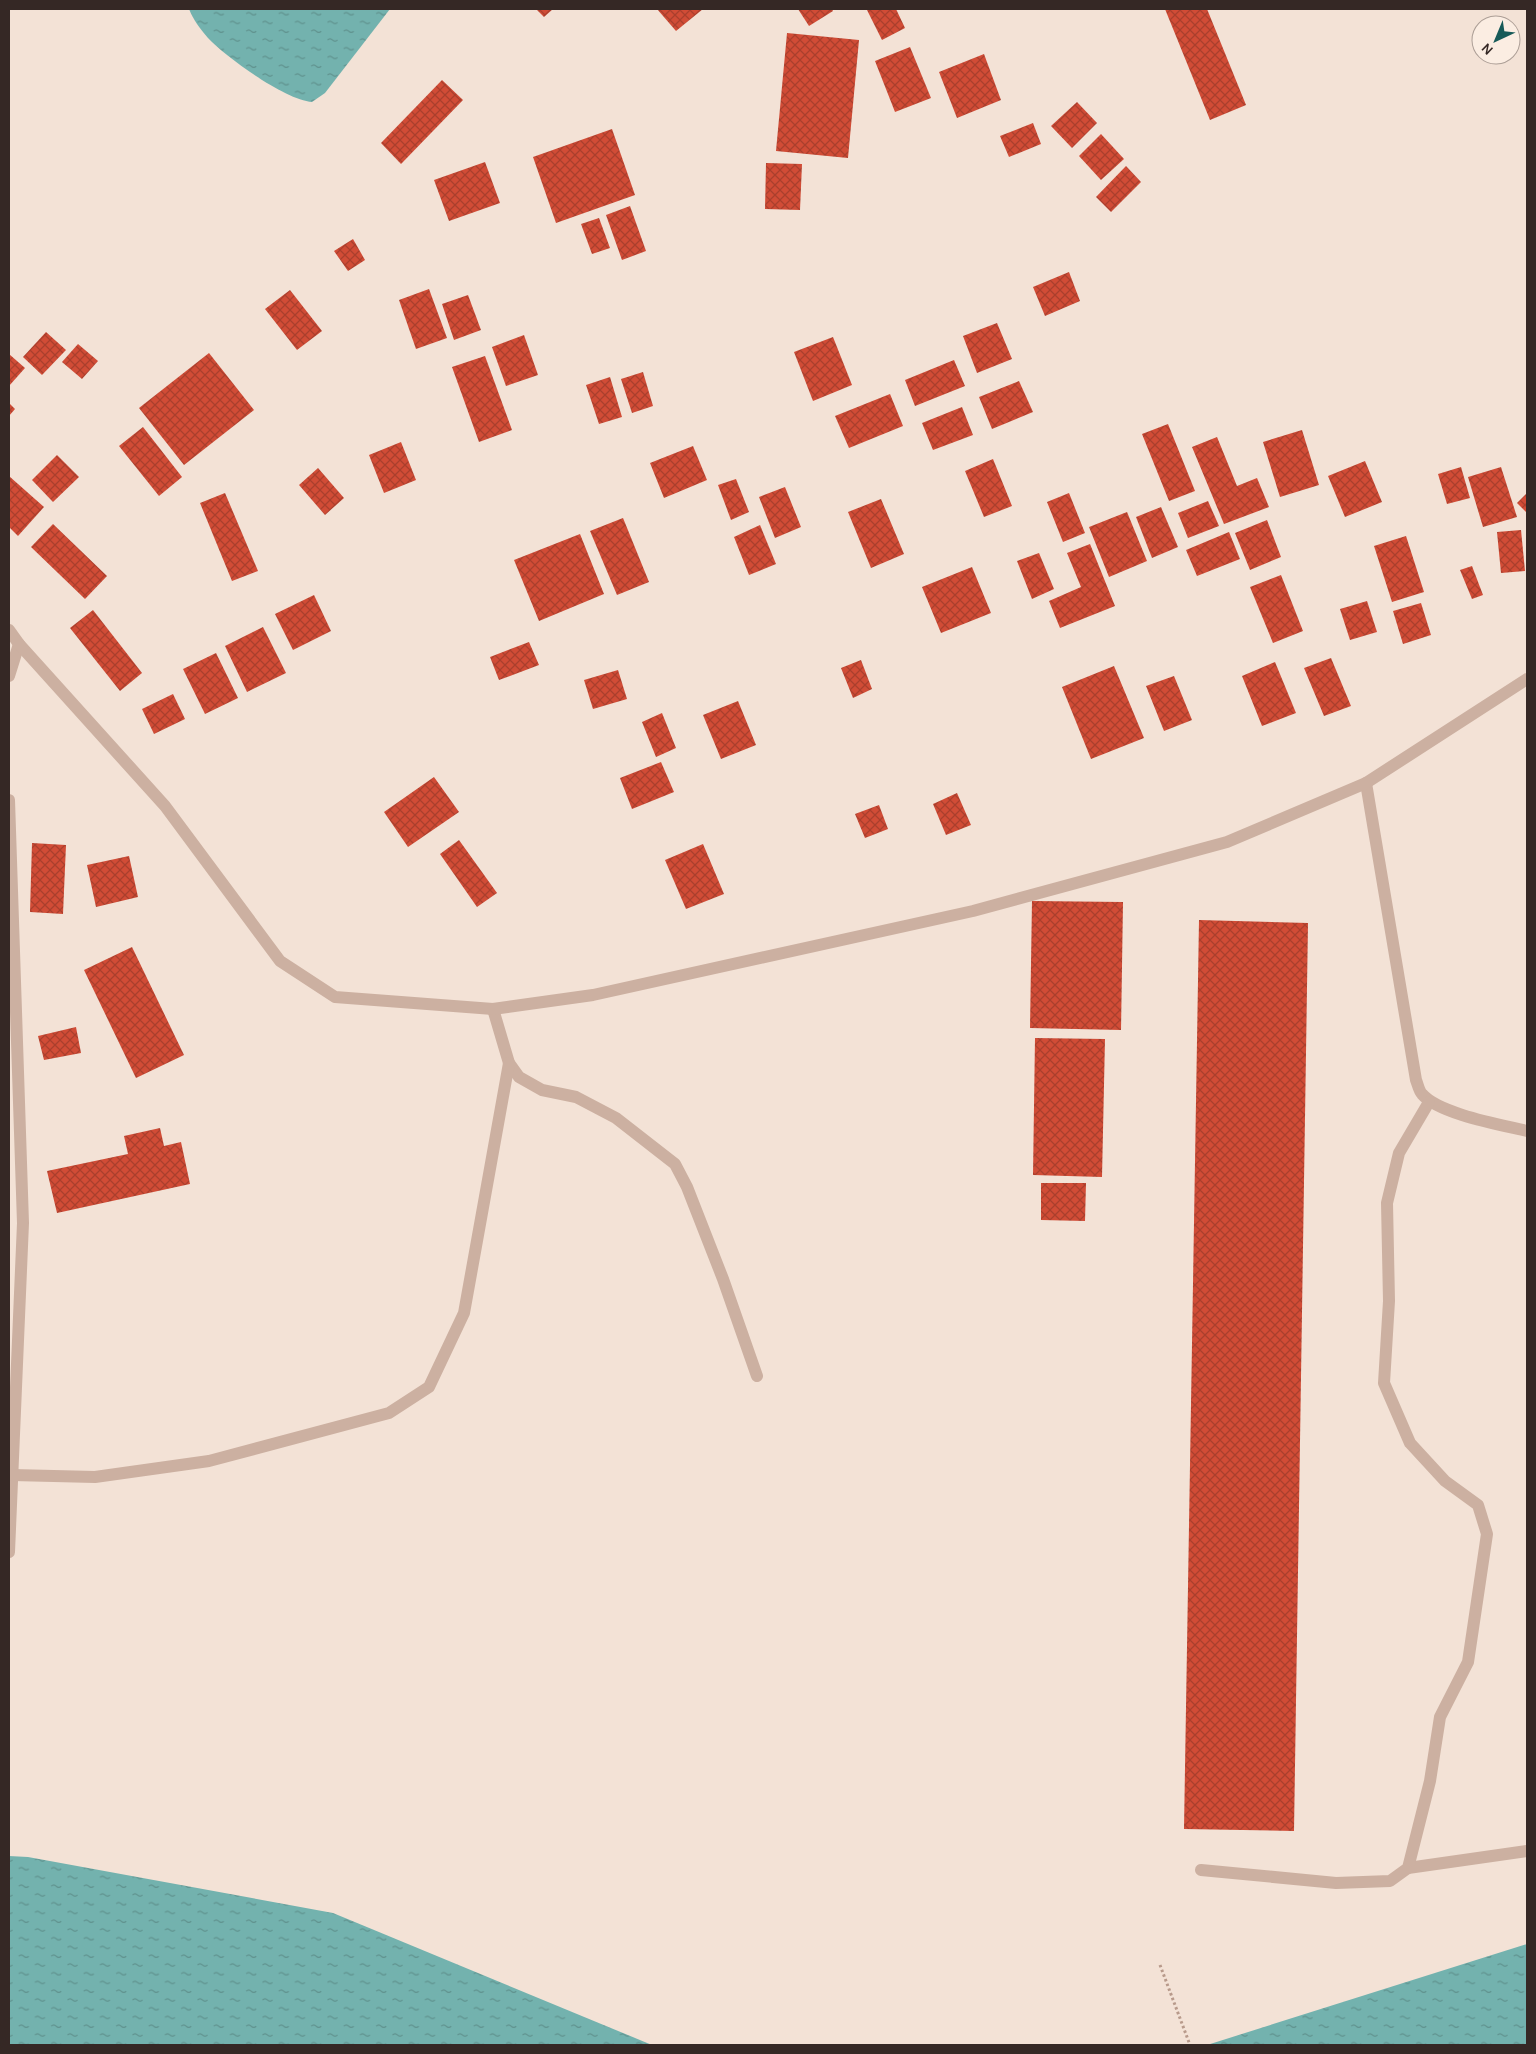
<svg xmlns="http://www.w3.org/2000/svg" width="1536" height="2054" font-family="Karla,sans-serif">
	<defs>
		<pattern id="water-ripples" width="26" height="14" patternUnits="userSpaceOnUse" patternTransform="scale(1.25)"><rect width="26" height="14" fill="#73b2ae"/><path d="M2 4q2-2 4 0t4 0M15 11q2-2 4 0t4 0" fill="none" stroke="#5f918d"/></pattern>
		<pattern id="building-cross-hatch" width="8" height="8" patternUnits="userSpaceOnUse" patternTransform="scale(1.25)"><rect width="8" height="8" fill="#d14c36"/><path d="M0 0l8 8M0 8l8-8" fill="none" stroke="#aa3f2d"/></pattern>
	</defs>
	<rect width="100%" height="100%" fill="#f3e2d6"/>
	<g fill="url(#water-ripples)">
		<path d="M189,9H390L325,93L312,102C285,100 227,58 208,38C200,29 193,19 189,9Z"/>
		<polygon points="9,1856 28,1857 333,1913 652,2045 9,2045"/>
		<polygon points="1527,1944 1527,2045 1207,2045"/>
	</g>
	<g fill="url(#building-cross-hatch)">
		<polygon points="536,9 553,9 544,17"/>
		<polygon points="657,9 703,9 676,31"/>
		<polygon points="798,9 832,9 833,11 809,26"/>
		<polygon points="869,9 896,9 905,28 882,40 867,10"/>
		<polygon points="1165,9 1207,9 1246,105 1210,120"/>
		<polygon points="787,33 859,40 848,158 776,151"/>
		<polygon points="910,47 931,98 895,112 875,61"/>
		<polygon points="984,54 1001,100 957,118 939,72"/>
		<polygon points="442,80 463,100 401,164 381,143"/>
		<polygon points="1077,102 1097,123 1072,148 1051,126"/>
		<polygon points="1033,123 1041,144 1009,157 1000,136"/>
		<polygon points="612,129 635,195 556,223 533,157"/>
		<polygon points="1101,134 1124,159 1101,180 1079,156"/>
		<polygon points="485,162 500,203 449,221 434,180"/>
		<polygon points="766,163 802,164 800,210 765,209"/>
		<polygon points="1126,166 1141,182 1111,212 1096,197"/>
		<polygon points="630,206 646,251 622,260 606,215"/>
		<polygon points="599,218 610,248 592,254 581,224"/>
		<polygon points="353,239 365,260 348,271 334,251"/>
		<polygon points="1069,272 1080,301 1045,316 1033,287"/>
		<polygon points="429,289 447,338 416,349 399,300"/>
		<polygon points="290,290 322,331 297,350 265,309"/>
		<polygon points="468,295 481,330 454,340 442,304"/>
		<polygon points="997,323 1012,359 977,373 963,336"/>
		<polygon points="46,332 66,350 42,375 23,357"/>
		<polygon points="524,335 538,375 506,386 492,347"/>
		<polygon points="833,337 852,385 813,401 794,352"/>
		<polygon points="78,344 98,361 82,379 62,362"/>
		<polygon points="209,353 254,410 184,465 139,408"/>
		<polygon points="9,354 25,368 9,386"/>
		<polygon points="485,356 512,430 479,442 452,367"/>
		<polygon points="954,360 965,386 915,406 905,380"/>
		<polygon points="643,372 653,406 632,413 621,379"/>
		<polygon points="610,377 622,417 599,424 586,385"/>
		<polygon points="1019,381 1033,412 992,429 979,397"/>
		<polygon points="890,394 903,426 849,448 835,416"/>
		<polygon points="9,403 15,409 9,416"/>
		<polygon points="962,407 973,435 933,450 922,423"/>
		<polygon points="1168,424 1195,491 1169,501 1142,434"/>
		<polygon points="143,427 182,477 159,496 119,446"/>
		<polygon points="1302,430 1319,485 1280,497 1263,442"/>
		<polygon points="1217,437 1237,486 1257,478 1269,507 1224,524 1192,447"/>
		<polygon points="401,442 416,480 384,493 369,455"/>
		<polygon points="693,446 707,480 664,498 650,463"/>
		<polygon points="57,455 79,477 53,502 32,480"/>
		<polygon points="993,459 1012,506 984,517 965,471"/>
		<polygon points="1365,461 1382,502 1345,517 1328,476"/>
		<polygon points="1461,467 1470,498 1447,504 1438,474"/>
		<polygon points="1501,467 1517,517 1483,527 1468,477"/>
		<polygon points="318,468 344,498 325,515 299,485"/>
		<polygon points="9,476 44,507 18,536 9,527"/>
		<polygon points="736,479 749,512 731,520 718,485"/>
		<polygon points="785,487 801,527 775,538 759,497"/>
		<polygon points="225,493 258,571 232,581 200,503"/>
		<polygon points="1069,493 1085,533 1063,542 1047,502"/>
		<polygon points="1527,493 1527,513 1517,503"/>
		<polygon points="881,499 904,554 871,568 848,512"/>
		<polygon points="1208,501 1219,526 1188,538 1178,513"/>
		<polygon points="1161,507 1178,547 1152,558 1136,517"/>
		<polygon points="1127,512 1147,561 1109,577 1089,527"/>
		<polygon points="623,518 649,582 617,595 590,531"/>
		<polygon points="1267,520 1281,557 1250,570 1235,533"/>
		<polygon points="53,524 107,576 85,599 31,547"/>
		<polygon points="760,525 776,564 749,575 734,537"/>
		<polygon points="1521,530 1525,571 1501,573 1497,532"/>
		<polygon points="1229,532 1240,559 1197,576 1186,550"/>
		<polygon points="580,534 604,594 539,621 514,560"/>
		<polygon points="1406,536 1424,592 1392,602 1374,546"/>
		<polygon points="1090,544 1115,606 1060,628 1049,601 1081,587 1067,553"/>
		<polygon points="1039,553 1054,589 1032,599 1017,561"/>
		<polygon points="1472,566 1483,595 1472,599 1460,570"/>
		<polygon points="972,567 991,613 941,633 922,587"/>
		<polygon points="1281,575 1303,631 1273,643 1250,587"/>
		<polygon points="314,595 331,631 293,650 275,614"/>
		<polygon points="1367,601 1377,632 1350,640 1340,609"/>
		<polygon points="1421,603 1431,635 1403,644 1393,611"/>
		<polygon points="93,610 142,673 120,691 70,628"/>
		<polygon points="263,627 286,673 247,692 225,646"/>
		<polygon points="529,642 539,665 499,680 490,657"/>
		<polygon points="216,653 238,698 205,714 183,669"/>
		<polygon points="1331,658 1351,706 1324,716 1304,668"/>
		<polygon points="861,660 872,689 853,698 841,668"/>
		<polygon points="1275,662 1296,713 1262,726 1242,676"/>
		<polygon points="1114,666 1144,738 1091,759 1062,687"/>
		<polygon points="618,670 627,699 593,709 584,680"/>
		<polygon points="1174,676 1192,720 1164,731 1146,686"/>
		<polygon points="173,694 185,719 154,734 142,709"/>
		<polygon points="738,701 756,745 721,759 703,715"/>
		<polygon points="662,713 676,748 656,757 642,722"/>
		<polygon points="661,762 674,792 632,809 620,778"/>
		<polygon points="434,777 459,812 408,847 384,812"/>
		<polygon points="957,793 971,825 946,835 933,804"/>
		<polygon points="879,805 888,829 865,838 855,814"/>
		<polygon points="459,840 497,893 477,907 440,854"/>
		<polygon points="32,843 66,845 63,914 30,912"/>
		<polygon points="703,844 724,894 686,909 665,860"/>
		<polygon points="129,856 138,897 96,907 87,865"/>
		<polygon points="1032,901 1123,902 1121,1030 1030,1028"/>
		<polygon points="1199,920 1308,923 1294,1831 1184,1829"/>
		<polygon points="132,947 184,1055 136,1078 84,970"/>
		<polygon points="76,1027 81,1053 44,1060 38,1036"/>
		<polygon points="1035,1038 1105,1039 1102,1177 1033,1175"/>
		<polygon points="160,1128 164,1146 181,1142 190,1184 57,1213 47,1171 128,1154 124,1136"/>
		<polygon points="1041,1183 1086,1183 1085,1221 1041,1220"/>
	</g>
	<g fill="none" stroke-linecap="round" stroke-linejoin="round">
		<polyline stroke="#b89a8b" stroke-width="3" stroke-dasharray="2.5 2.5" stroke-linecap="butt" points="1160,1965 1190,2045"/>
		<g stroke="#ccb0a1" stroke-width="12">
			<polyline points="9,676 19,644"/>
			<path d="M1366,783L1416,1080C1418,1085 1419,1091 1422,1094C1439,1114 1502,1125 1527,1131"/>
			<polyline points="9,800 23,1223 9,1552"/>
			<polyline points="493,1009 509,1063 519,1077 542,1090 576,1097 616,1118 675,1164 687,1187 723,1279 757,1376"/>
			<polyline points="12,1475 95,1477 209,1461 389,1413 429,1387 464,1313 509,1063"/>
			<polyline points="1408,1868 1527,1851"/>
			<polyline points="1201,1870 1336,1883 1390,1881 1408,1868 1430,1781 1440,1717 1468,1662 1487,1534 1478,1505 1445,1481 1410,1443 1384,1383 1389,1301 1387,1203 1399,1153 1429,1102"/>
		</g>
		<polyline stroke="#ccb0a1" stroke-width="12" points="9,630 19,644 165,806 280,961 335,997 493,1009 593,995 973,911 1227,842 1366,783 1527,679"/>
	</g>
	<rect width="1536" height="2054" fill="none" stroke="#352825" stroke-width="20"/>
	<g transform="translate(1496 40) rotate(224)"><circle r="24" fill="#fbede2" stroke="#ac9e96"/>
	<path d="M0-4L9 19L0 12L-9 19Z" fill="#175a58"/>
	<text y="-8" font-size="14" font-weight="bold" text-anchor="middle" fill="#352825">N</text>
	</g>
</svg>
